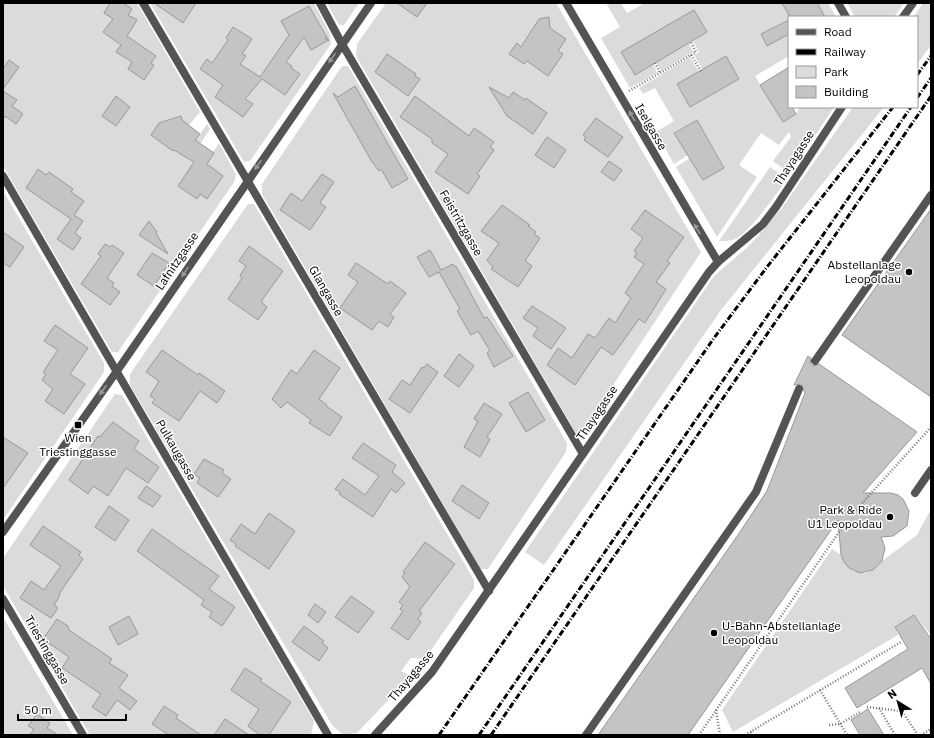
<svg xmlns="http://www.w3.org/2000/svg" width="934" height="738" font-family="'IBM Plex Sans',sans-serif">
	<rect width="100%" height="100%" fill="#fff"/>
	<g fill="#dbdbdb">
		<polygon points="3,3 137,3 200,112 189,125 200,134 207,124 210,129 200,144 213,152 219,143 236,175 234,182 118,352 112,352 3,166"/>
		<polygon points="150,3 314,3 330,34 331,44 250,161 244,162"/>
		<polygon points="327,3 359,3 344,25 339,25"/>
		<polygon points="386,3 556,3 701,252 582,432 576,433 356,56 357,44"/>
		<polygon points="606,3 621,3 627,13 645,3 828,3 836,17 789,17 789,56 755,76 783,122 796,114 800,107 834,107 811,142 805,138 784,169 773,161 791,137 789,132 779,145 761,133 739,165 757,177 717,237 676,167 690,158 703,180 724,167 696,120 674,132 688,155 674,164 656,132 674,121 655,88 643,94 639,88 690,57 699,72 677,85 690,107 739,79 703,70 694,55 699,52 693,41 707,32 694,10 622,52 635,74 653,64 657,73 630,88 601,38 620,27"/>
		<polygon points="847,3 904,3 894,17 855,17"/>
		<polygon points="923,3 931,3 931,45 917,64 917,17 914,17"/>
		<polygon points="689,43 693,52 661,71 656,62"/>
		<polygon points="342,66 348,66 567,443 566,452 488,569 481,569 262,194 262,184"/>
		<polygon points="853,107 884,107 721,310 544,565 525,552 714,276 749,246 781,209"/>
		<path d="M770,167L783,176L784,183C775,196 748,234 735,239C730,241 724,241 719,241Z"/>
		<polygon points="3,191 104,363 104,372 3,520"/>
		<polygon points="248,204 254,204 474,580 474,588 425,659 411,658 401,671 411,676 357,733 343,735 332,725 130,385 130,374"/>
		<polygon points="115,394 122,395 314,721 311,735 90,735 3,586 3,558"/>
		<polygon points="931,509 931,635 914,615 895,627 898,635 733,732 722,710 832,549 841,555 844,562 854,571 866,573 873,570 882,561 917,535"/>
		<polygon points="3,617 73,735 3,735"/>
	</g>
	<g fill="#c4c4c4" stroke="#989898">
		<polygon points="110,3 123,3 132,9 128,15 137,20 127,36 156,56 151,63 154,65 144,80 128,69 132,62 116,52 121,45 103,32 113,19 104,13"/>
		<polygon points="154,3 196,3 183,23"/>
		<polygon points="397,3 427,3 417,17"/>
		<polygon points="782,3 817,3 825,17 790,17"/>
		<polygon points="309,6 329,41 325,38 327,41 311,50 304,37 286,62 292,66 291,68 300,74 285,95 262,79 245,99 253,104 243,117 215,97 223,85 200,69 207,59 212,63 228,40 226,38 233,27 252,39 242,54 246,56 240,64 260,77 289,35 281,21"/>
		<polygon points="694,10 707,32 635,75 621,52"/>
		<polygon points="549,17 550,28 566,39 558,51 563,54 548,76 527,61 524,64 509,54 517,43 521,47 539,19"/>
		<polygon points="789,20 789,34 767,46 761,34"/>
		<polygon points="387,54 416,74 415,76 420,79 408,96 375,72"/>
		<polygon points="726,56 739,79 690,107 677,84"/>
		<polygon points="9,60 19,67 3,89 3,69"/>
		<polygon points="789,67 789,107 792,107 796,114 783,122 760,85"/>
		<polygon points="355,86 408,179 392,188 381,169 379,171 372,162 333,93 338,97"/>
		<polygon points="489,87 509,98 513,92 525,100 526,98 547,113 533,134 507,116"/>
		<polygon points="3,91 17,100 12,106 23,114 16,124 5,116 3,120"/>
		<polygon points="116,96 130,107 116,126 102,116"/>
		<polygon points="415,96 469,136 474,128 494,142 490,147 494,150 477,174 480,176 468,194 435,172 448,154 432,143 432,139 400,117"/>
		<polygon points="181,116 182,120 200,134 195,140 214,153 207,164 223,176 207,199 200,194 197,199 178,186 194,162 174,150 173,151 151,135 159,123"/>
		<polygon points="596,118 623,137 608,157 584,140 586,137 583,135"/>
		<polygon points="697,120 724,168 703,180 674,133"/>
		<polygon points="547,137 566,150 554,168 535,155"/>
		<polygon points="609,161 622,170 614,181 601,172"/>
		<polygon points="38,169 46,175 49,172 73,189 71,192 84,201 74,215 83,221 75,233 81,238 73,250 57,239 71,219 26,188"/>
		<polygon points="322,174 334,182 320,203 326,207 310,230 280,210 291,193 302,201"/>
		<polygon points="502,205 530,225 528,226 536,232 534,234 540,238 525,261 532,266 518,287 491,269 493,267 487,260 499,243 481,231"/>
		<polygon points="931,209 931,397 842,335"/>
		<polygon points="645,210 684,237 667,261 670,263 656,282 666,289 645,323 639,319 613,355 601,347 575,385 547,365 558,348 572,358 588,334 595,338 609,318 615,323 631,298 625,293 644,264 634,257 637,253 634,251 643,238 631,229"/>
		<polygon points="149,221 157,232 156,233 168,254 139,235"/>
		<polygon points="3,232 24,247 10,267 3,263"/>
		<polygon points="105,244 110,247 112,245 124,253 107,278 114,283 112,286 120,292 110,305 81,284 101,256 98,254"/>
		<polygon points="249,246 283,271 262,300 262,303 267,307 258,320 228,299 242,278 240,276 246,266 239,261"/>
		<polygon points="430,250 441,270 453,264 455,267 456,266 484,318 487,317 513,356 494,367 487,353 490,351 478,331 471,335 457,311 460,309 439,272 429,277 417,257"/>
		<polygon points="152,253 169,263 154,286 137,275"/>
		<polygon points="356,263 388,284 390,281 406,293 390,314 394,317 388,327 379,321 372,330 340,308 358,282 348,275"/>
		<polygon points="532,306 566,328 551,349 533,336 538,328 523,318"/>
		<polygon points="55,325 88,348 70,374 85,384 64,414 45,401 53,389 42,380 46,374 43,372 58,350 44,341"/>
		<polygon points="162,350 198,375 199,373 225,391 217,403 200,391 179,421 152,403 155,399 150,396 159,381 146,372"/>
		<polygon points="314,350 340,368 319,399 327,405 326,406 342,417 330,436 309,423 311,420 287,402 281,408 272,399 291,370 297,374"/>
		<polygon points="459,354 474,366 459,387 444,376"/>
		<polygon points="808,356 811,358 810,363 812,366 819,364 917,432 863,493 891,493 898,495 903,499 909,511 907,526 893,536 881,537 885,548 882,561 873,570 860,573 849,568 844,562 841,555 838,520 688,735 598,735 740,532 767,491 805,393 801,384 794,385"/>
		<polygon points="427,364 438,372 410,413 389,399 402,380 410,385 422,367 424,368"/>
		<polygon points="528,392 545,420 526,432 509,403"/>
		<polygon points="484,403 502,414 487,437 490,439 480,457 464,447 478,421 474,419"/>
		<polygon points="113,422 139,441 134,449 159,467 148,483 126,468 108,496 93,486 88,494 69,480 98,436 100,437"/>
		<polygon points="3,437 28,453 3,488"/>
		<polygon points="363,443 396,465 392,472 405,483 396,493 391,489 373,517 339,494 340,492 335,489 343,479 365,495 379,476 352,458"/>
		<polygon points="204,459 224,470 222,473 231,479 218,497 197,483 200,478 194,474"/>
		<polygon points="462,485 489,503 479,519 452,501"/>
		<polygon points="146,486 161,496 153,507 138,498"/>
		<polygon points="109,506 129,520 115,541 95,527"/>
		<polygon points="269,513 295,531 269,569 235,546 236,544 230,540 241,524 255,534"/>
		<polygon points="43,526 81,552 79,555 83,559 59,594 60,595 54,605 58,608 51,618 20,598 31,581 44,590 61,566 30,545"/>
		<polygon points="152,529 219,576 209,589 235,607 222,626 209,617 212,612 201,605 204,600 137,551"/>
		<polygon points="425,542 455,564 419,611 422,613 418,619 421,622 408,640 391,628 403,611 400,609 403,605 399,602 410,587 402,577 405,573 403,572"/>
		<polygon points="351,596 374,612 358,633 335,617"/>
		<polygon points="315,604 326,612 318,623 308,615"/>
		<polygon points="914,615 931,639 931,684 922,668 857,708 845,688 908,649 895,627"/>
		<polygon points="129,616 138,634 118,645 109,627"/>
		<polygon points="57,619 68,626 69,630 112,659 109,663 128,675 119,688 137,701 130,710 117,700 106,716 92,707 101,694 62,668 69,657 43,639"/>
		<polygon points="304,626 324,641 322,643 328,648 319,661 292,642"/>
		<polygon points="245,668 262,679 260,681 291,702 269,735 260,735 248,726 259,709 231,690"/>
		<polygon points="164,706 178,715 176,718 201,735 169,735 152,724"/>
		<polygon points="868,709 884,735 860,735 851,720"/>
		<polygon points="37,714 50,723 47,728 58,735 30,735 34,729 28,726"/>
		<polygon points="225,719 249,735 214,735"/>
	</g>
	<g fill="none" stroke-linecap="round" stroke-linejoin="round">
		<g stroke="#767676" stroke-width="2.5" stroke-dasharray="1 2" stroke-linecap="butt">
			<polyline points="691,55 701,71"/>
			<polyline points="655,63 660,73"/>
			<polyline points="629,91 696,52 691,42"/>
			<polyline points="856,510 931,427"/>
			<polyline points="820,690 847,735"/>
			<polyline points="867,707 902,711 918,735"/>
			<polyline points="879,708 895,735"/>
			<polyline points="716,710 720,735"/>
			<polyline points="829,725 840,724 860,712"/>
			<polyline points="751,732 753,735"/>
			<polyline points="699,735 846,522"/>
			<polyline points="745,735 901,642"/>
			<polyline points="921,735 931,729"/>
		</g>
		<g stroke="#545454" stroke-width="8">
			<polyline points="815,361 931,195"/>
			<polyline points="586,735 756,492 799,389"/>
		</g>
		<g stroke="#545454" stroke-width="8">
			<polyline points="143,3 489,591"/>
			<polyline points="320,3 342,44 583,454"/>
			<polyline points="566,3 718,262"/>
			<polyline points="838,3 846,17"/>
			<polyline points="903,17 913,3"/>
			<polyline points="3,176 328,735"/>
			<polyline points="915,493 931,470"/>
			<polyline points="3,532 117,371 371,3"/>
			<polyline points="3,599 83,735"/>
			<polyline points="375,735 432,672 709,272 718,262 763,224 776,207 842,107"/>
		</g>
		<g stroke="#000" stroke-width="3" stroke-dasharray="6 2 1 2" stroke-linecap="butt">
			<polyline points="917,75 931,56"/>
			<polyline points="917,98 931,78"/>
			<polyline points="439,735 714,338 767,267 893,107"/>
			<polyline points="479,735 911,107"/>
			<polyline points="491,735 931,96"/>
		</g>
	</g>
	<defs><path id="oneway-solid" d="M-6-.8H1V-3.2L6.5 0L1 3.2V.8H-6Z"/></defs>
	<g fill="#989898">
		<use href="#oneway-solid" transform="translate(332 58) rotate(125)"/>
		<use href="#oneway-solid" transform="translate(632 116) rotate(-120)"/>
		<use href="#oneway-solid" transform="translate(258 165) rotate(125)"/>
		<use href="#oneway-solid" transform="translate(697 229) rotate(-122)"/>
		<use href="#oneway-solid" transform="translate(185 272) rotate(124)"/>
		<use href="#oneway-solid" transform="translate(103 390) rotate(126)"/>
	</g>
	<g fill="#000" stroke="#fff" stroke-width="1.5">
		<circle cx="909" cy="272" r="4"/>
		<rect x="74" y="421" width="8" height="8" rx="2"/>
		<circle cx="890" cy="517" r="4"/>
		<circle cx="714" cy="633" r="4"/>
	</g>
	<g text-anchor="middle" stroke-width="3" stroke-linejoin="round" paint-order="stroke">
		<g font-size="12" fill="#000" stroke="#fff">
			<text transform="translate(651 127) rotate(60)" y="4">Iselgasse</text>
			<text transform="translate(794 158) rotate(-57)" y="4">Thayagasse</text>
			<text transform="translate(461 223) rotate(60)" y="4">Feistritzgasse</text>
			<text transform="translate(177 261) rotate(-56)" y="4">Lafnitzgasse</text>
			<text transform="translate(326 291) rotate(60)" y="4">Glangasse</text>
			<text transform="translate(597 413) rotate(-56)" y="4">Thayagasse</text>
			<text transform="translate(176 450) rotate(60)" y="4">Pulkaugasse</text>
			<text transform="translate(47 650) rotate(60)" y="4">Triestinggasse</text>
			<text transform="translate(411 676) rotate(-50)" y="4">Thayagasse</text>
		</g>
		<g font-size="12" fill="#000" stroke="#fff" text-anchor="end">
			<text x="901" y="269">Abstellanlage<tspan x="901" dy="14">Leopoldau</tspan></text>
			<text x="78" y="442" text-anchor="middle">Wien<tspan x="78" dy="14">Triestinggasse</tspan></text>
			<text x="882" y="514">Park &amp; Ride<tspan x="882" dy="14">U1 Leopoldau</tspan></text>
			<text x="722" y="630" text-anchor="start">U-Bahn-Abstellanlage<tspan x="722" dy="14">Leopoldau</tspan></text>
		</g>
	</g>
	<rect width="934" height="738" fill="none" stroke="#000000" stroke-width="8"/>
	<rect x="788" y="16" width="130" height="92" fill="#ffffff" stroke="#999999"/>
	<rect x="796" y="29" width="20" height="6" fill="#545454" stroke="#999999"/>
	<text x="824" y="36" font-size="12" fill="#000000">Road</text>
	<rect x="796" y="49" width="20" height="6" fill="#000000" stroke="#999999"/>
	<text x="824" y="56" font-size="12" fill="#000000">Railway</text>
	<rect x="796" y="66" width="20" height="12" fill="#dbdbdb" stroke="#999999"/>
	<text x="824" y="76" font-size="12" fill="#000000">Park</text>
	<rect x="796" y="86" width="20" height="12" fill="#c4c4c4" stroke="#999999"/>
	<text x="824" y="96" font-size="12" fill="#000000">Building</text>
	<g transform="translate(898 702) rotate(323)" stroke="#ffffff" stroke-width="3" paint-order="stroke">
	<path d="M0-3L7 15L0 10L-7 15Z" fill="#000000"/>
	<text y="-6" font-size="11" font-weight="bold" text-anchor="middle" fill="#000000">N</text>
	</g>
	<path d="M18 714v6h108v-6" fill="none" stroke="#000000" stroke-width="2"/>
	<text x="24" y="714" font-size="12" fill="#000000" stroke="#ffffff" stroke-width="3" paint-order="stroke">50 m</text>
</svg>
